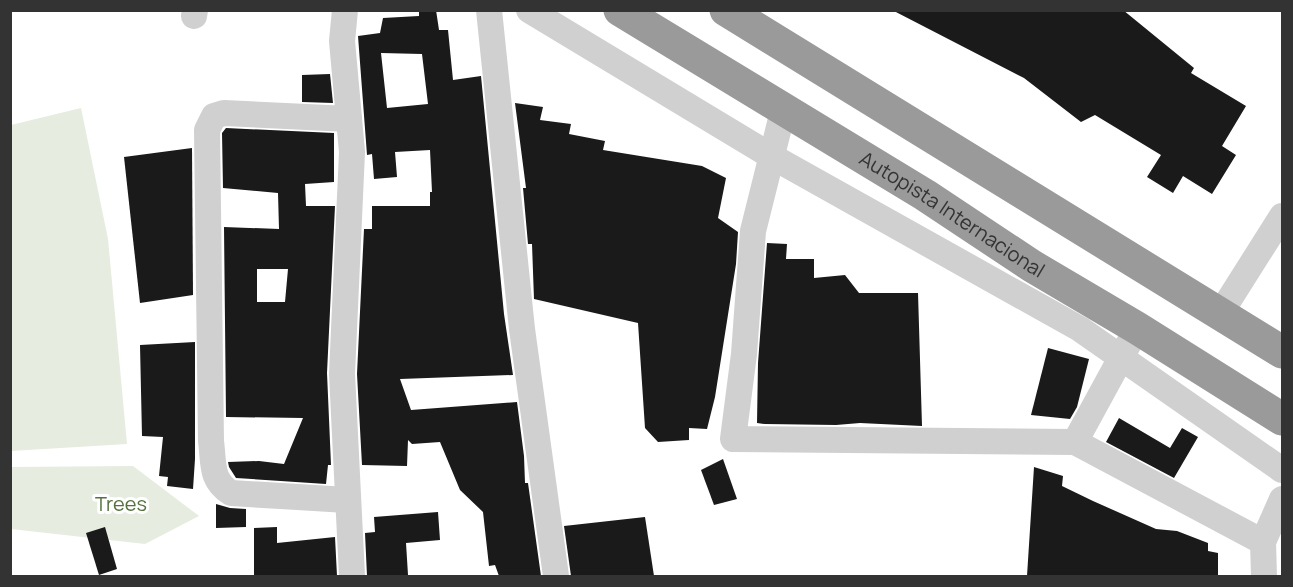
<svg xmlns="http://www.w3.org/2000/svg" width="1293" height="587" font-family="Manrope,sans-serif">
	<rect width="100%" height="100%" fill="#fff"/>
	<g fill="#e6ecdf">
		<polygon points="81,108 108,239 127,444 11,451 11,125"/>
		<polygon points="133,466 199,516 145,544 11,529 11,467"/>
	</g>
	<g fill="#1a1a1a" fill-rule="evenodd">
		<path d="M419,10H436L439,30H448L453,80L481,76L504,314L513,375L400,379L411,410L517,402L524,456L525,483H528L541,576H499L495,565L489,566L483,512L460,490L440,442L412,444L408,440L407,466L362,465L357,374L364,229H372V206H430V192H432L430,150L395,152L397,177L374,179L372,154L367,155L358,36L380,33L383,18L419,16ZM381,53L422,54L428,104L387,108Z"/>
		<polygon points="892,10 1123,10 1194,68 1191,73 1246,106 1222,146 1236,155 1212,194 1183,176 1173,193 1147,177 1161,155 1095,115 1081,122 1024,78"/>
		<polygon points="330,74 333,103 302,102 302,75"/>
		<polygon points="515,103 543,107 540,120 571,124 569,134 605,141 603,150 702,166 726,178 718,218 738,232 736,264 715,397 707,429 689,428 689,440 658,442 645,428 638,323 534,299 532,244 528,244 523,188 526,188"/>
		<path d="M226,128L334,133V182L305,184L306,206H335L327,373L331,465H328L326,484L236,478L229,467L228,462L259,461L284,464L303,418L226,417L224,227L279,229L278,193L223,188L222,133ZM257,269H288L285,302H257Z"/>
		<polygon points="192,148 193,295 140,303 124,157"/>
		<polygon points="767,243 787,244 786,259 814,259 814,278 845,275 859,293 918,293 922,426 860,423 836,425 765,424 757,423 758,363"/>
		<polygon points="195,342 195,459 193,489 167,486 168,477 159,476 163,437 142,436 140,345"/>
		<polygon points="1048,348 1089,359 1077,407 1070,419 1031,415"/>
		<polygon points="1119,418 1170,448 1182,428 1198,437 1174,478 1106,442"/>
		<polygon points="723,459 737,499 714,505 701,470"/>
		<polygon points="1034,467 1063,476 1062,486 1093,501 1156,529 1177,531 1208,543 1208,551 1218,553 1218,576 1027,576"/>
		<polygon points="216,504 230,508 246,509 246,527 216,528"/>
		<polygon points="438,512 440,540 406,543 408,575 367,576 365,533 375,532 374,517"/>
		<polygon points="645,517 654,576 571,576 564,526"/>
		<polygon points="105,527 117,569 99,575 86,533"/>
		<polygon points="277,527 277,543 335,537 337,576 254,576 254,528"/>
	</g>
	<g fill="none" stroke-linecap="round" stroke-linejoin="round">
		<g stroke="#d0d0d0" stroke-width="26">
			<polyline points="345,10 342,41 352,152 342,374 352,576"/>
			<polyline points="489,10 522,329 556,576"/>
			<polyline points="529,10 771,156 1080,329 1282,470"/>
			<polyline points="194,16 195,10"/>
			<polyline points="783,111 753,231 744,354 733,439 1075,442 1129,343"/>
			<polyline points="1220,314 1282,216"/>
			<polyline points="1075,442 1263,542"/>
			<path d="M347,500L231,493C210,480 214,463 211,441L207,130L214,116L224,113L349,119"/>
			<polyline points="1264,576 1263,542 1282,499"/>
		</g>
		<g stroke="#9a9a9a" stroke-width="33">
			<path id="s1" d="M620,10L925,195L1032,266L1137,328L1282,419"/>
			<polyline points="726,10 1282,352"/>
		</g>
	</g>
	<g text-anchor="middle" stroke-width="6" stroke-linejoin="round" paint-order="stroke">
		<g font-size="20" fill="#333" stroke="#fff">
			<text dy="7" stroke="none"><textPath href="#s1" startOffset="390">Autopista Internacional</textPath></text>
		</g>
		<g font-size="20" fill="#56703f" stroke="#fff">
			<text x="121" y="511">Trees</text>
		</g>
	</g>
	<rect width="1293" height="587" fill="none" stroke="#333333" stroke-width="24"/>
</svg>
